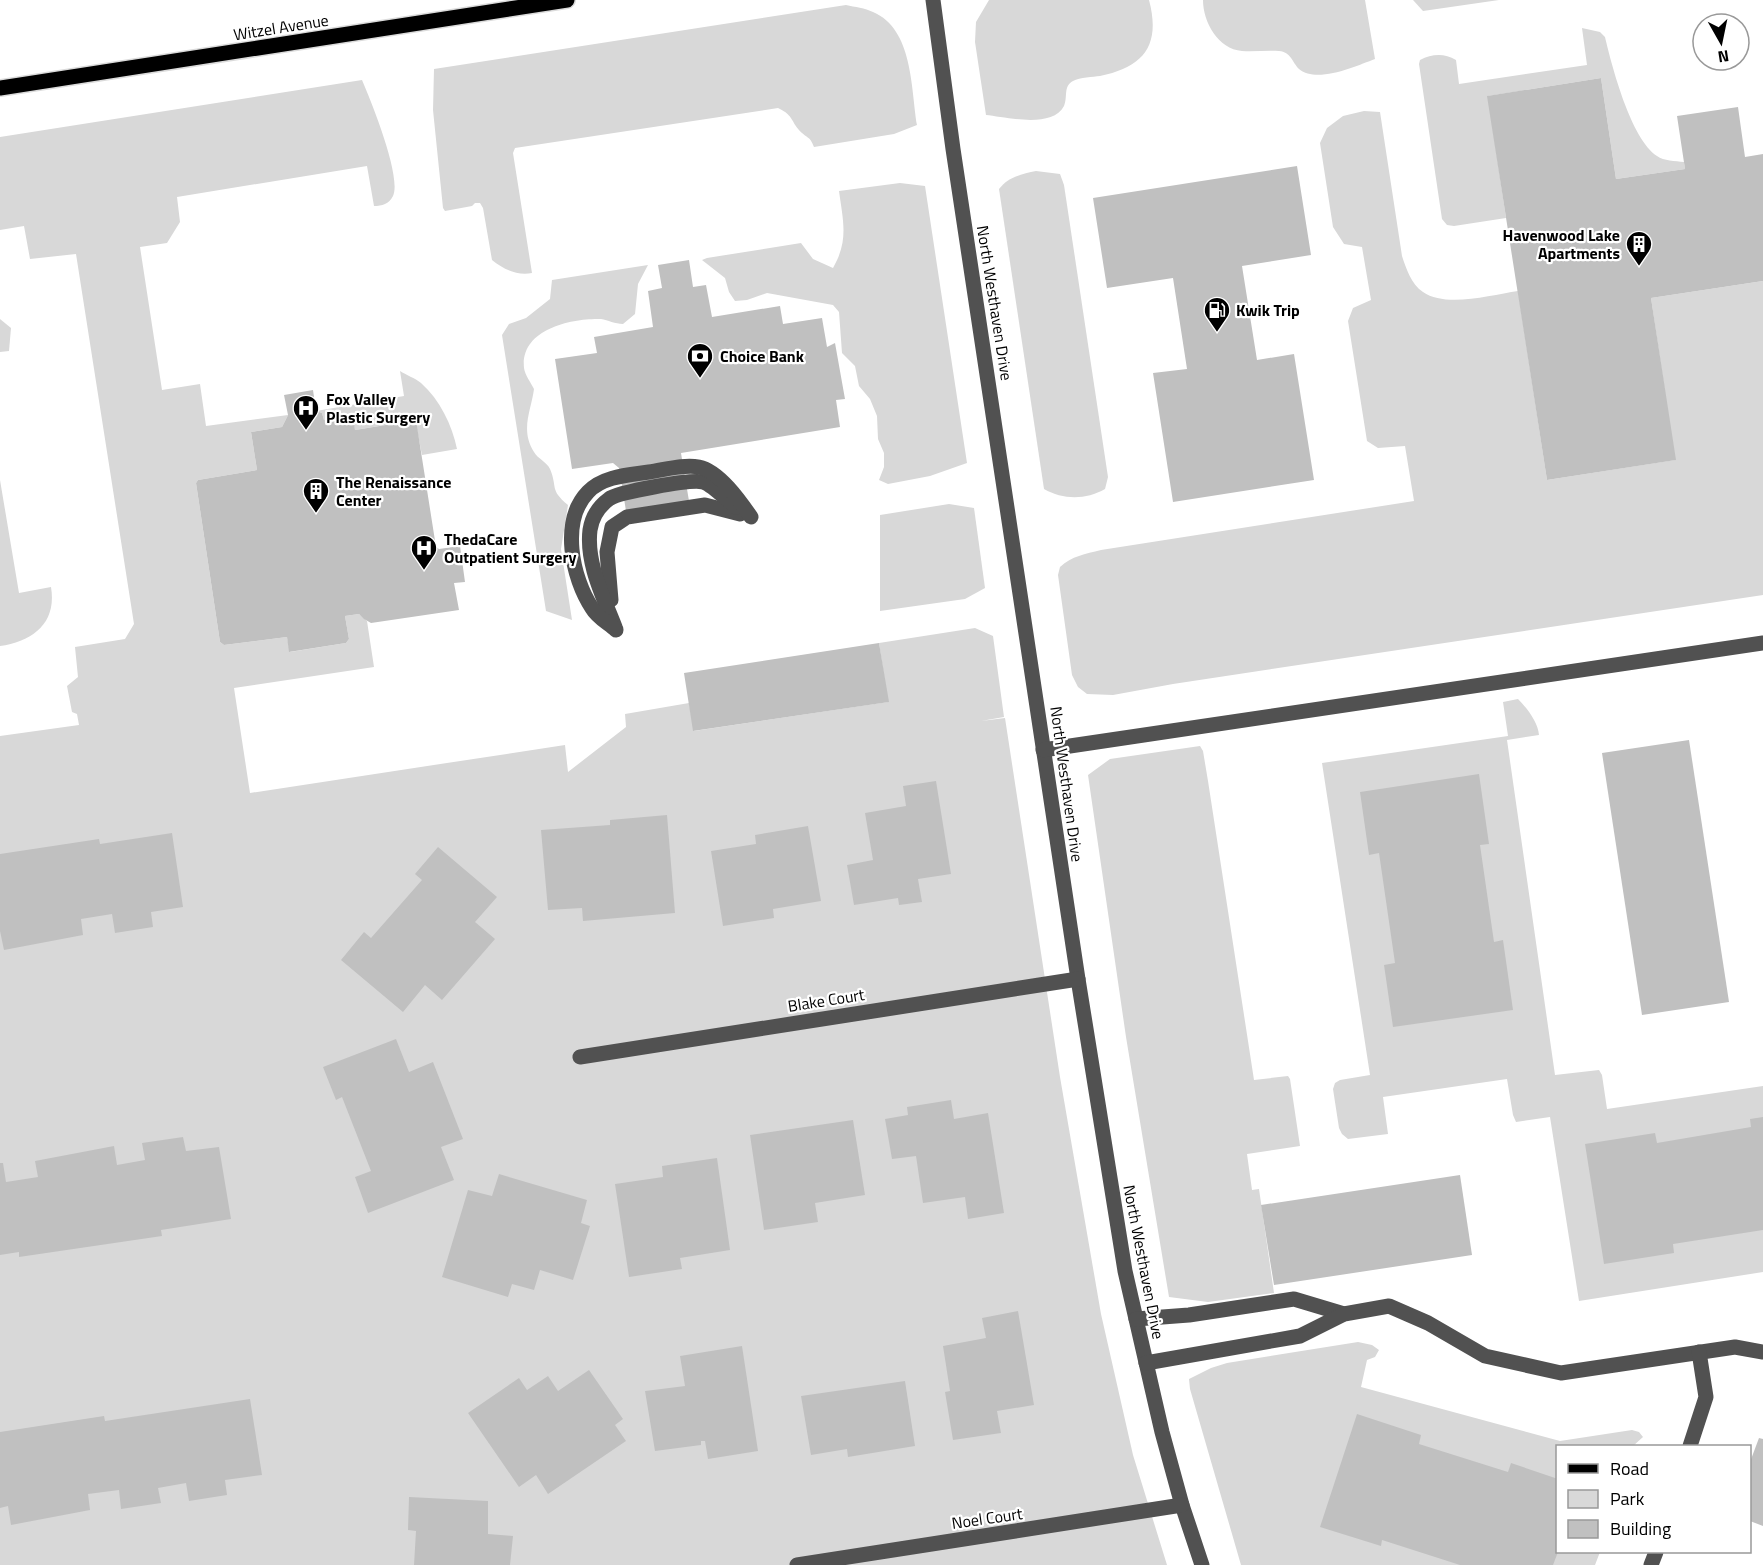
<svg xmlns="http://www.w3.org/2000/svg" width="1763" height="1565" font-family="'Titillium Web',sans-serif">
	<rect width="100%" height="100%" fill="#fff"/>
	<g fill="#d8d8d8">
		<path d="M989,0H1149C1161,45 1144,67 1100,76C1093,77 1080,77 1073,81C1063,86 1068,97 1064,106C1052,129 1006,117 986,115L975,42L976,22Z"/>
		<path d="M1203,0H1365L1375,59C1356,66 1317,84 1299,69C1292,62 1291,52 1279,51C1267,50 1254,52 1242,51C1218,49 1203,22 1203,0Z"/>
		<polygon points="1413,0 1499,0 1423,11"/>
		<path d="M846,5C855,7 865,8 873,12C913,29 911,88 917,125L894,134L814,147C810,137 809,139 802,133C790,122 795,116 778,108L515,148L513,153L532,273C517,276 503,269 492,260L483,208L480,203H475L472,206L445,211L443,208L433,110L434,69Z"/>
		<path d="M1582,28L1600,32L1605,37C1612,67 1631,139 1657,156C1664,161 1675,161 1684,162L1685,169L1616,179L1601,78L1488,96L1506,218L1454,226L1447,225L1442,219L1419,64L1420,60C1432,54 1444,53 1456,60L1459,84L1587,65Z"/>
		<path d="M362,80C371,101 402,177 393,196C389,204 382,206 374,206L367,166L177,197L180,222L167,243L140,247L162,390L200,384L206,426L288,415L282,427L251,432L257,470L198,480L196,483L220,642L224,645L287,637L290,652L346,643L349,639L345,616L359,614L367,621L374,667L234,688L250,793L565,745L568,772L626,727L625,714L689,703L694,731L888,702L879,643L975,628L993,636L1004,717L981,721L1005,718L1060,1077L1101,1314L1133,1455L1167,1565H0V736L79,725L77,714L72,712L67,686L78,677L75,647L125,639L134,624L76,254L30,259L24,226L0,230V137Z"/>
		<path d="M1364,111L1380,112L1402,256C1406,268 1411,284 1423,292C1446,308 1491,295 1518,291L1547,480L1675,460L1651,298L1763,281V595L1173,684L1113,695L1087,694L1078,687L1072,675L1058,575L1060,567C1072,556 1085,554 1101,550L1414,501L1405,446L1378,448L1367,441L1348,321L1353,308L1371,300L1362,247L1344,244L1333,227L1320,143L1327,128L1343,116Z"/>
		<path d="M1036,171L1060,174L1064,185L1108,477L1105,489C1086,500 1063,500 1044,489L999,189C1008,177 1022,174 1036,171Z"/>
		<path d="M900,183L925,186L967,463L930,476L888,484L879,480L884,467V453L878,439L877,416L870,399L859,386L855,366L842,353L839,312L833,305L767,293L747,300L735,301L729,292L725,278L702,260L707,258L801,243L813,259L833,268C849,240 843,221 839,191Z"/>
		<path d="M648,265L638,284L635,314L623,324C615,324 608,320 601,319C572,318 520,329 524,368C525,375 531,383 534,389C531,411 520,430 534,452C538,459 547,462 550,469C558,488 549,489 568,505L561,549L572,620L546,611L502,335L509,324L526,318L550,299L552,280Z"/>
		<polygon points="0,319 11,328 9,351 0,352"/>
		<path d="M400,371C406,375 415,378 421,383C440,400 452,425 457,449L422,455L415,420L355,430L352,415L324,420L322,413L316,411L404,396Z"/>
		<path d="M0,480L19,593L51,587C57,623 33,641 0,646Z"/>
		<polygon points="949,504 974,508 985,588 965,599 880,611 880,515"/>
		<path d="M1518,699C1527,708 1538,722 1539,735L1507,740L1555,1075L1599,1070L1602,1075L1607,1109L1763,1086V1272L1579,1301L1550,1117L1516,1122L1513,1115L1507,1079L1383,1097L1388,1134L1348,1139L1342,1134L1339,1128L1333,1089L1335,1083L1340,1080L1370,1075L1322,763L1508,736L1503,702Z"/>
		<polygon points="1200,746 1203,751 1208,781 1254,1080 1288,1076 1290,1079 1300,1146 1247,1154 1252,1190 1259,1189 1274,1293 1208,1302 1169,1297 1126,1037 1088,775 1110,759"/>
		<polygon points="1358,1342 1372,1345 1379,1350 1375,1357 1367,1360 1361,1387 1560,1441 1632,1430 1639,1432 1643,1437 1633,1446 1558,1446 1558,1552 1600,1552 1595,1565 1241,1565 1190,1389 1189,1379 1211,1368 1227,1363"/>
	</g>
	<g fill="#c0c0c0">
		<polygon points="1601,78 1616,179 1685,169 1677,116 1738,107 1745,157 1763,154 1763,281 1651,298 1676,460 1547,480 1487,96"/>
		<polygon points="1297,166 1311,255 1242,266 1257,360 1294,354 1314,480 1173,502 1153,373 1187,369 1173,278 1107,288 1093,198"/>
		<polygon points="689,260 693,287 706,285 712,317 780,306 783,324 822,318 827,347 835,343 845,399 836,400 840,427 681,453 690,507 627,517 619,468 613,463 572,469 555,359 597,353 594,337 653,327 648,291 662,288 658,265"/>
		<polygon points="313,390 316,411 322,413 324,420 353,415 355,430 416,420 436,547 439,549 460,546 465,582 454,583 459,610 371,623 364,619 359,614 345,616 349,639 346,643 289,652 287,637 224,645 220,642 196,483 198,480 257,470 251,432 282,427 288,415 284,395"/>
		<polygon points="879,643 889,702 693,731 684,673"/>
		<polygon points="1689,740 1729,1002 1642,1015 1602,753"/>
		<polygon points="1479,774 1489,844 1480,845 1494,942 1503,940 1513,1010 1393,1027 1384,965 1395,963 1379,853 1369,855 1360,792"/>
		<polygon points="936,781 951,874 918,879 922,902 899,905 898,898 854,905 847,865 873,860 865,813 906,806 903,786"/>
		<polygon points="667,815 675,913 583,921 582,908 548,910 541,830 610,825 610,820"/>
		<polygon points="808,826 821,901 773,909 774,918 723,926 711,851 756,844 755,835"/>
		<polygon points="172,833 183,907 151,912 153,927 115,933 112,914 81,919 83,935 4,950 0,931 0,854 99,839 100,844"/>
		<polygon points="438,847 497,897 475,922 495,939 442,1000 425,985 403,1012 341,960 364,932 371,938 422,880 415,874"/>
		<polygon points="396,1039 409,1072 433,1062 463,1139 441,1147 454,1180 368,1213 355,1177 371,1171 342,1097 336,1100 323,1067"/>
		<polygon points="951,1100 954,1119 988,1113 1004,1213 968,1219 965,1197 923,1203 916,1156 892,1159 885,1119 908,1115 907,1107"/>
		<polygon points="1763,1117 1763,1230 1673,1244 1674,1253 1604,1264 1585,1144 1655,1133 1657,1143 1751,1127 1750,1119"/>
		<polygon points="853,1120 865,1195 815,1203 818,1222 764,1230 750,1135"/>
		<polygon points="183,1137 186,1151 219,1147 231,1219 161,1230 162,1236 19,1257 19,1252 0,1255 0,1163 3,1163 6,1182 38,1177 35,1161 114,1146 117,1165 145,1160 142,1143"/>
		<polygon points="717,1158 730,1250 680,1258 682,1269 629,1277 615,1184 663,1177 662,1166"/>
		<polygon points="499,1174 587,1200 581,1223 590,1226 573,1280 540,1270 534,1290 512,1284 508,1297 442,1277 468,1190 492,1196"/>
		<polygon points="1460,1175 1472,1255 1274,1285 1261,1205"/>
		<polygon points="1018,1311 1034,1405 997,1411 1001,1433 953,1440 945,1392 950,1391 943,1346 986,1338 982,1318"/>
		<polygon points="742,1346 758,1451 708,1459 705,1441 701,1441 701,1445 655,1451 645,1391 685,1386 680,1356"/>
		<polygon points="589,1370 623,1419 615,1425 626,1441 548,1494 536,1475 519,1487 468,1413 519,1378 527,1390 548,1376 558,1391"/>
		<polygon points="905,1381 915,1446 848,1457 847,1449 811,1455 801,1396"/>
		<polygon points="250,1399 262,1475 225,1480 227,1495 189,1501 186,1483 158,1488 161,1503 121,1509 119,1490 88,1494 90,1510 11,1525 8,1506 0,1508 0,1432 104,1416 105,1421"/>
		<polygon points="1357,1414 1421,1435 1419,1444 1508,1472 1511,1463 1558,1479 1558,1552 1553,1565 1460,1565 1382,1540 1381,1546 1320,1527"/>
		<polygon points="1759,1438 1763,1439 1763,1526 1750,1521 1750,1462"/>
		<polygon points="409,1497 488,1501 488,1534 513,1536 510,1565 414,1565 416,1531 408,1530"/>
	</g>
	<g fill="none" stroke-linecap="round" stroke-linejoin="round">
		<g stroke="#dbdbdb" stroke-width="18">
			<polyline id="major" points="0,88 567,0"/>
		</g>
		<g stroke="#515151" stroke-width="15">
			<polyline points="933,0 953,149 1078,979 1125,1271 1162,1432 1182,1505 1202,1565"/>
			<polyline points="611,600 607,552 612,527 627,517 705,505 740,514"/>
			<path d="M615,627C603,596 586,563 590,530C592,517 598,507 609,499C618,492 691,479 703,482C711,484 728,501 736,507"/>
			<path d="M616,630C608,623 597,617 592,608C572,578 560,521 588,492C603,476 629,475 649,472C664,470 683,464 699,467C719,471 740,501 751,517"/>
			<polyline points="1043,750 1763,643"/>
			<polyline points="580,1057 1078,979"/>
			<polyline points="1136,1319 1189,1315 1294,1299 1344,1314"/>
			<polyline points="1146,1363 1300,1336 1344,1314 1389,1306 1428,1323 1485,1356 1561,1373 1735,1347 1763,1352"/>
			<polyline points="1690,1446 1706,1397 1699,1352"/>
			<polyline points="797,1565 1182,1505"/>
			<polyline points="1651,1565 1656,1552"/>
		</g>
		<use href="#major" stroke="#000" stroke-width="15"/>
	</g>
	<defs>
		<g id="building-pin" transform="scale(1.35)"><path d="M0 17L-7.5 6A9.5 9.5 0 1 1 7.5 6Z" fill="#000" stroke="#fff"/><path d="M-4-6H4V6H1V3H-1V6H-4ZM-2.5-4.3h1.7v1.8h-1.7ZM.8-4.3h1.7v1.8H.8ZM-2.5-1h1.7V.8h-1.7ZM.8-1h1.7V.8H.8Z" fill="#fff"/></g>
		<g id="fuel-pin" transform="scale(1.35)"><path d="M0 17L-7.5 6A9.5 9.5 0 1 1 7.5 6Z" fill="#000" stroke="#fff"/><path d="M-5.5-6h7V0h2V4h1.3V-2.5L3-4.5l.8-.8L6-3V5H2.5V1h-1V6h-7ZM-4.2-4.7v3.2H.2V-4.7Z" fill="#fff"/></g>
		<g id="bank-pin" transform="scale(1.35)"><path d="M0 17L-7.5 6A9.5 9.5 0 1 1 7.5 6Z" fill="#000" stroke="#fff"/><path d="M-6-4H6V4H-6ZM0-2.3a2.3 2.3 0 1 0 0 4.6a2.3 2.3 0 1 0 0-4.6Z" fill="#fff"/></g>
		<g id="hospital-pin" transform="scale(1.35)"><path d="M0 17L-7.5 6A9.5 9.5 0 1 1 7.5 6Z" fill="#000" stroke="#fff"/><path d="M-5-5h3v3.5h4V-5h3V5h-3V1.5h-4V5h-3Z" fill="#fff"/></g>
	</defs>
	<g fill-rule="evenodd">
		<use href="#building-pin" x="1639" y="244"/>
		<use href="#fuel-pin" x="1217" y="310"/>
		<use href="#bank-pin" x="700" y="356"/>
		<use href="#hospital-pin" x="306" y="408"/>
		<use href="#building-pin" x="316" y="491"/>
		<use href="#hospital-pin" x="424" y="548"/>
	</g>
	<g text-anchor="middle" stroke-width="4.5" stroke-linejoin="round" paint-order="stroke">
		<g font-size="16" fill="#000" stroke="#fff">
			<text transform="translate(281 27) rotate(-9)" y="6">Witzel Avenue</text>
			<text transform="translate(995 303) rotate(81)" y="6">North Westhaven Drive</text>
			<text transform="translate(1067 784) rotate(82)" y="6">North Westhaven Drive</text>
			<text transform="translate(826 1000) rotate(-9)" y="6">Blake Court</text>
			<text transform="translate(1144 1262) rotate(79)" y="6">North Westhaven Drive</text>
			<text transform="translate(987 1518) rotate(-8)" y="6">Noel Court</text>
		</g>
		<g font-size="16" font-weight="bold" fill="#000" stroke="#fff" text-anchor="start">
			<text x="1620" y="241" text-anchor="end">Havenwood Lake<tspan x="1620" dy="18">Apartments</tspan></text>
			<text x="1236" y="316">Kwik Trip</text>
			<text x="720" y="362">Choice Bank</text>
			<text x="326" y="405">Fox Valley<tspan x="326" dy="18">Plastic Surgery</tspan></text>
			<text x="336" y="488">The Renaissance<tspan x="336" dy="18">Center</tspan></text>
			<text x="444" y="545">ThedaCare<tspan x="444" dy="18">Outpatient Surgery</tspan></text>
		</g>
	</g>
	<rect x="1556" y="1445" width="195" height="108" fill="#ffffff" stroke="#999999" stroke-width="1.5"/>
	<rect x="1568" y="1464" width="30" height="9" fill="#000000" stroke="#999999" stroke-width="1.5"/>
	<text x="1610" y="1475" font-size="18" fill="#000000">Road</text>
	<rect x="1568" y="1490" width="30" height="18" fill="#d8d8d8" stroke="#999999" stroke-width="1.5"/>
	<text x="1610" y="1505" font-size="18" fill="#000000">Park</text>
	<rect x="1568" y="1520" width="30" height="18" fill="#c0c0c0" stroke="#999999" stroke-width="1.5"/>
	<text x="1610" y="1535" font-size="18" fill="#000000">Building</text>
	<g transform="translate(1721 42) rotate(171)"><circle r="28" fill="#ffffff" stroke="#999999" stroke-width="1.5"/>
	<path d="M0-4.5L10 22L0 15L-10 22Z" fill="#000000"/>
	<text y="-9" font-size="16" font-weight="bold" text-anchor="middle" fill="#000000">N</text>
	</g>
</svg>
